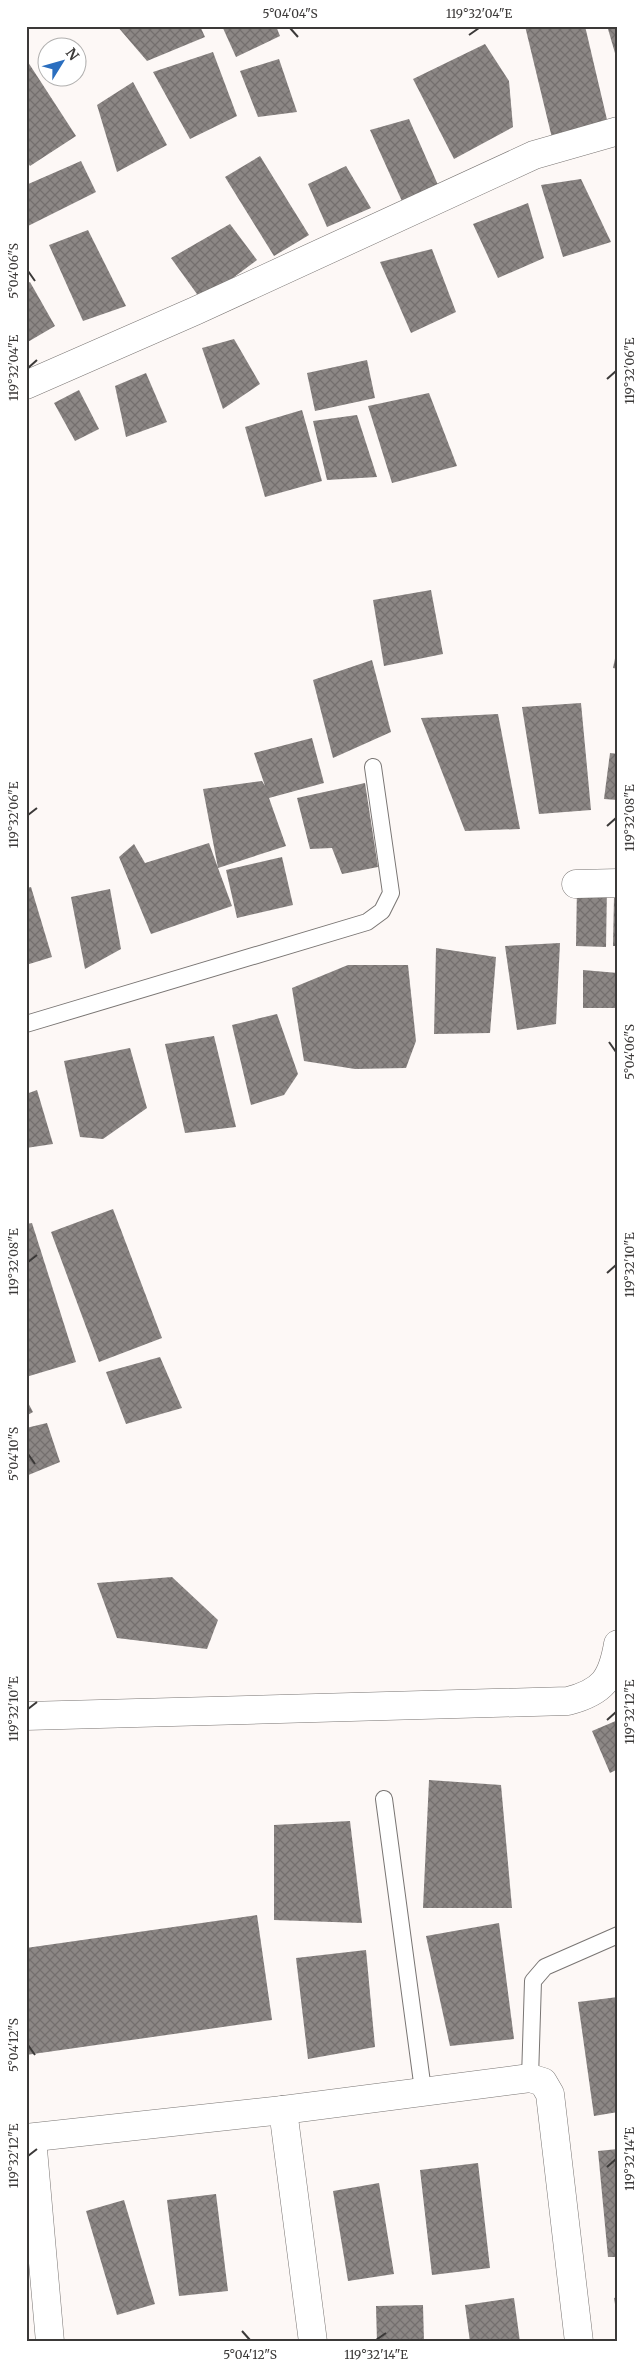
<svg xmlns="http://www.w3.org/2000/svg" width="644" height="2368" font-family="Merriweather,serif">
	<defs>
		<pattern id="building-cross-hatch" width="8" height="8" patternUnits="userSpaceOnUse" patternTransform="scale(1.25)"><rect width="8" height="8" fill="#8c8785"/><path d="M0 0l8 8M0 8l8-8" fill="none" stroke="#746f6e"/></pattern>
	</defs>
	<rect width="100%" height="100%" fill="#fdf8f6"/>
	<g fill="url(#building-cross-hatch)">
		<polygon points="117,26 200,26 205,37 147,61"/>
		<polygon points="222,26 276,26 280,36 236,57"/>
		<polygon points="525,26 585,26 608,124 552,138"/>
		<polygon points="618,27 618,60 617,60 608,29"/>
		<polygon points="485,44 509,81 513,127 454,159 413,79"/>
		<polygon points="213,52 237,116 190,139 153,72"/>
		<polygon points="26,59 76,136 30,166 26,160"/>
		<polygon points="279,59 297,112 258,117 240,71"/>
		<polygon points="133,82 167,145 117,172 97,105"/>
		<polygon points="409,119 438,185 405,208 370,130"/>
		<polygon points="260,156 309,235 274,256 225,177"/>
		<polygon points="81,161 96,192 26,227 26,185"/>
		<polygon points="346,166 371,208 327,227 308,184"/>
		<polygon points="581,179 611,242 563,257 541,185"/>
		<polygon points="528,203 544,258 498,278 473,224"/>
		<polygon points="230,224 257,260 202,301 171,258"/>
		<polygon points="88,230 126,306 83,321 49,245"/>
		<polygon points="432,249 456,312 411,333 380,262"/>
		<polygon points="30,282 55,326 26,343 26,284"/>
		<polygon points="234,339 260,384 223,409 202,348"/>
		<polygon points="367,360 375,398 315,411 307,373"/>
		<polygon points="146,373 167,422 126,437 115,386"/>
		<polygon points="79,390 99,429 75,441 54,403"/>
		<polygon points="429,393 457,466 392,483 368,406"/>
		<polygon points="302,410 322,481 265,497 245,427"/>
		<polygon points="357,415 377,477 327,480 313,421"/>
		<polygon points="431,590 443,654 384,666 373,600"/>
		<polygon points="617,649 618,649 618,669 613,668"/>
		<polygon points="372,660 391,732 333,758 313,680"/>
		<polygon points="581,703 591,810 539,814 522,707"/>
		<polygon points="498,714 520,829 465,831 421,718"/>
		<polygon points="312,738 324,783 269,798 286,846 218,868 232,906 151,934 119,857 134,844 145,863 209,843 218,868 203,789 262,781 265,786 254,753"/>
		<polygon points="610,753 618,754 618,800 604,799"/>
		<polygon points="365,783 378,867 342,874 332,848 310,849 297,798"/>
		<polygon points="282,857 293,905 237,918 226,870"/>
		<polygon points="577,886 607,886 606,947 576,946"/>
		<polygon points="31,887 52,957 26,965 26,888"/>
		<polygon points="110,889 121,949 85,969 71,897"/>
		<polygon points="614,898 618,898 618,946 613,946"/>
		<polygon points="560,943 556,1024 517,1030 505,946"/>
		<polygon points="436,948 496,957 490,1033 434,1034"/>
		<polygon points="348,965 408,965 416,1041 406,1068 355,1069 304,1061 292,988"/>
		<polygon points="583,970 618,973 618,1008 583,1008"/>
		<polygon points="277,1014 298,1074 284,1095 251,1105 232,1025"/>
		<polygon points="214,1036 236,1127 185,1133 165,1044"/>
		<polygon points="130,1048 147,1108 103,1139 80,1137 64,1061"/>
		<polygon points="37,1090 53,1144 26,1148 26,1094"/>
		<polygon points="113,1209 162,1338 99,1362 51,1232"/>
		<polygon points="32,1223 76,1362 26,1377 26,1224"/>
		<polygon points="160,1357 182,1408 126,1424 106,1372"/>
		<polygon points="26,1399 33,1412 26,1416"/>
		<polygon points="47,1423 60,1462 26,1476 26,1428"/>
		<polygon points="172,1577 218,1620 207,1649 117,1638 97,1583"/>
		<polygon points="618,1720 618,1769 610,1773 592,1731"/>
		<polygon points="429,1780 501,1785 512,1908 423,1908"/>
		<polygon points="350,1821 362,1923 274,1920 274,1825"/>
		<polygon points="257,1915 272,2020 26,2055 26,1948"/>
		<polygon points="499,1923 514,2039 450,2046 426,1936"/>
		<polygon points="366,1950 375,2047 308,2059 296,1958"/>
		<polygon points="618,1997 618,2112 594,2116 578,2002"/>
		<polygon points="618,2149 618,2257 608,2257 598,2151"/>
		<polygon points="478,2163 490,2268 432,2275 420,2170"/>
		<polygon points="379,2183 394,2274 348,2281 333,2191"/>
		<polygon points="216,2194 228,2291 179,2296 167,2200"/>
		<polygon points="124,2200 155,2304 117,2315 86,2211"/>
		<polygon points="618,2297 618,2316 617,2316 614,2298"/>
		<polygon points="514,2298 520,2342 470,2342 465,2305"/>
		<polygon points="423,2305 424,2342 377,2342 376,2306"/>
		<polygon points="196,2339 211,2341 211,2342 197,2342"/>
	</g>
	<g fill="none" stroke-linecap="round" stroke-linejoin="round">
		<g stroke="#797573" stroke-width="18">
			<g id="service">
				<polyline points="26,1024 367,922 382,911 391,893 373,767"/>
				<polyline points="384,1799 423,2090"/>
				<polyline points="530,2078 533,1981 545,1967 618,1935"/>
			</g>
		</g>
		<g stroke="#797573" stroke-width="29">
			<g id="minor">
				<polyline points="26,385 195,311 534,155 618,131"/>
				<polyline points="576,884 618,883"/>
				<path d="M26,1716L568,1701C603,1692 612,1679 618,1644"/>
				<polyline points="283,2110 313,2342"/>
				<polyline points="26,2138 283,2110 530,2078 543,2082 550,2094 579,2342"/>
				<polyline points="32,2138 50,2342"/>
			</g>
		</g>
		<use href="#service" stroke="#fff" stroke-width="16"/>
		<use href="#minor" stroke="#fff" stroke-width="28"/>
	</g>
	<path fill="none" stroke="#3b3938" stroke-width="2" d="M290,28L298,37M469,35L479,28M28,271L35,281M28,368L37,360M607,379L616,371M28,815L37,808M607,826L616,818M609,1042L616,1052M28,1262L37,1255M607,1273L616,1265M28,1454L35,1464M28,1709L37,1702M607,1720L616,1712M28,2045L35,2055M28,2156L37,2149M607,2167L616,2159M242,2331L250,2340M376,2340L386,2333"/>
	<rect width="644" height="2368" fill="none" stroke="#ffffff" stroke-width="55"/>
	<g transform="translate(62 62) rotate(53)"><circle r="24" fill="#ffffff" stroke="#b1b0af"/>
	<path d="M0-4L9 19L0 12L-9 19Z" fill="#2a6ebf"/>
	<text y="-8" font-size="14" font-weight="bold" text-anchor="middle" fill="#3b3938">N</text>
	</g>
	<rect x="28" y="28" width="588" height="2312" fill="none" stroke="#3b3938" stroke-width="2"/>
	<g font-size="12" text-anchor="middle" fill="#3b3938">
		<text x="290" y="18">5°04'04"S</text>
		<text x="479" y="18">119°32'04"E</text>
		<text transform="translate(14 271) rotate(-90)" y="4">5°04'06"S</text>
		<text transform="translate(14 368) rotate(-90)" y="4">119°32'04"E</text>
		<text transform="translate(630 371) rotate(-90)" y="4">119°32'06"E</text>
		<text transform="translate(14 815) rotate(-90)" y="4">119°32'06"E</text>
		<text transform="translate(630 818) rotate(-90)" y="4">119°32'08"E</text>
		<text transform="translate(630 1052) rotate(-90)" y="4">5°04'06"S</text>
		<text transform="translate(14 1262) rotate(-90)" y="4">119°32'08"E</text>
		<text transform="translate(630 1265) rotate(-90)" y="4">119°32'10"E</text>
		<text transform="translate(14 1454) rotate(-90)" y="4">5°04'10"S</text>
		<text transform="translate(14 1709) rotate(-90)" y="4">119°32'10"E</text>
		<text transform="translate(630 1712) rotate(-90)" y="4">119°32'12"E</text>
		<text transform="translate(14 2045) rotate(-90)" y="4">5°04'12"S</text>
		<text transform="translate(14 2156) rotate(-90)" y="4">119°32'12"E</text>
		<text transform="translate(630 2159) rotate(-90)" y="4">119°32'14"E</text>
		<text x="250" y="2359">5°04'12"S</text>
		<text x="376" y="2359">119°32'14"E</text>
	</g>
</svg>
